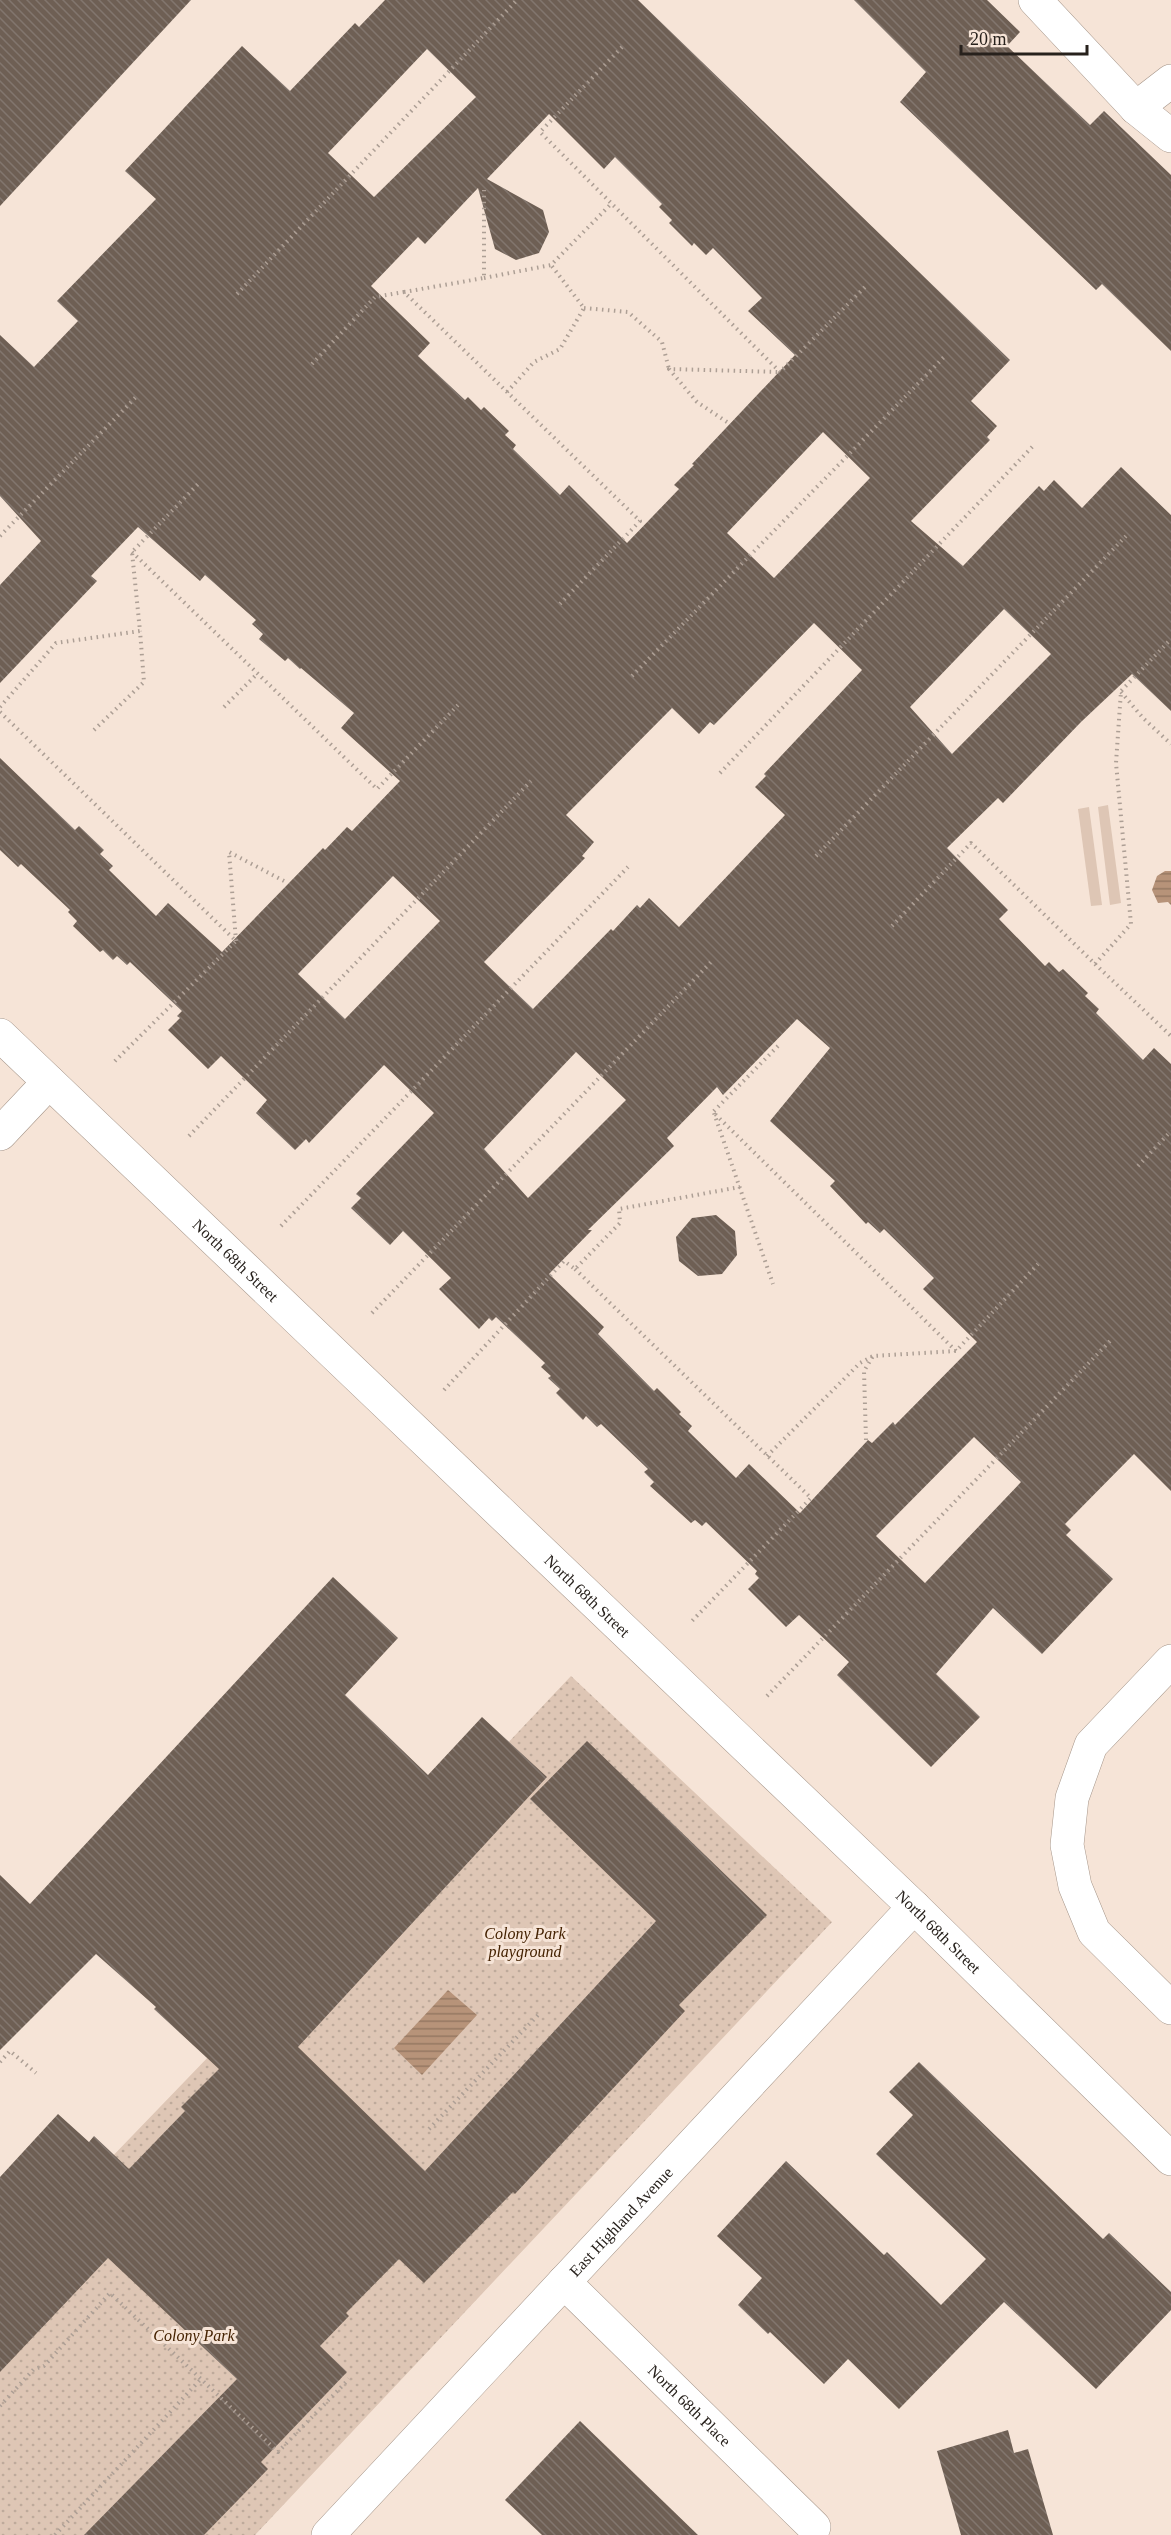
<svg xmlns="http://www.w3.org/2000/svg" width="1171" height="2535" font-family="Georgia,serif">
	<defs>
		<pattern id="park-dots" width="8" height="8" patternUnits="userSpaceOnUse" patternTransform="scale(1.5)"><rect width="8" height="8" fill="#dec6b5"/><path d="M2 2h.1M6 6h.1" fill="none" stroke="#beaa9b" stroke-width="1.8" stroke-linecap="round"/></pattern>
		<pattern id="water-rules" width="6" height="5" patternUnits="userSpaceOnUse" patternTransform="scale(1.5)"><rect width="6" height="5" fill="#b79379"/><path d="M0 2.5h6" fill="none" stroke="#957862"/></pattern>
		<pattern id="building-back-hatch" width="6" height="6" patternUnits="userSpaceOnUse" patternTransform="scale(1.5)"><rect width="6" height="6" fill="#6e5f54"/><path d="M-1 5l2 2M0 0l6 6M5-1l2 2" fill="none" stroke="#82766e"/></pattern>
	</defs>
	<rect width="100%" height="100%" fill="#f6e4d7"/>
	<g fill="#dec6b5">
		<polygon points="1108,805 1121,903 1110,905 1098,807"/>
		<polygon points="1089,807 1102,905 1091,906 1078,809"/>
	</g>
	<polygon fill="url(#park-dots)" points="571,1676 832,1922 255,2535 0,2535 0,2273 371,1888"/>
	<g fill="url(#water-rules)">
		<polygon points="1165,871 1171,871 1171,905 1168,902 1158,903 1152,890 1157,876"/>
		<polygon points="448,1990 477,2015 422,2075 394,2048"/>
	</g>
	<g fill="url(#building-back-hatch)" fill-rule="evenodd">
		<polygon points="0,0 191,0 0,206"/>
		<path d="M385,0H638L1010,360L971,401L997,426L987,437L990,440L911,521L963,566L1039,486L1044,491L1054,480L1082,508L1121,467L1171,515V711L1132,674L1081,722L1003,803L998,798L947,848L1008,910L999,919L1045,966L1049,962L1059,972L1063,969L1088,993L1085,996L1099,1009L1096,1013L1143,1060L1154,1048L1171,1064V1491L1134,1454L1065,1524L1071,1530L1066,1535L1113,1579L1042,1654L993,1608L936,1674L980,1717L931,1767L837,1675L849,1662L799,1615L786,1627L748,1589L759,1578L755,1574L757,1571L706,1522L702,1526L695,1520L691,1523L650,1486L654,1482L644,1472L648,1469L601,1424L597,1427L586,1416L583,1420L556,1393L560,1389L548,1378L551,1376L541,1367L545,1363L496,1317L492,1321L489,1318L479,1329L439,1289L451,1278L403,1231L390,1245L351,1208L361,1198L356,1194L434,1113L384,1065L309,1143L306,1139L295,1150L256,1113L267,1100L221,1056L208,1069L168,1030L180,1018L177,1016L182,1011L130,962L127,965L117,956L113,960L103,950L100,952L73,926L77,921L68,912L70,910L21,864L18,867L0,850V758L75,830L79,826L104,850L100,854L113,866L109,870L156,916L168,903L222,952L323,848L325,850L347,827L352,831L400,781L341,728L354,713L301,668L300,669L288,658L285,661L259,639L263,634L252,624L256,620L205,575L200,581L138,527L91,576L97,581L0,683V585L41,541L0,496V335L34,367L78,321L57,301L156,199L125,171L242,46L290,91L355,23L359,27ZM427,49L476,97L374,197L328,153ZM549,114L604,169L615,157L662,204L659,207L672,220L669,223L692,246L694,243L706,255L713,248L762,298L748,311L795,355L692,464L694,465L674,485L679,489L627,543L569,485L560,495L513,449L516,445L505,435L509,431L484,407L481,410L468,397L465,400L418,356L430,343L371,286L418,237L425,244L478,188L495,249L516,260L539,253L549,232L543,210L487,179ZM823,432L870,478L774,578L727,533ZM1004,609L1051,654L952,754L910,707ZM814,623L862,670L764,774L766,776L755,787L785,815L679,927L649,898L640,908L637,905L613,931L611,929L533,1009L484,962L585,858L582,856L594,842L566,815L672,708L699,734L710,722L714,725ZM393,876L440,921L345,1019L298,974ZM797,1019L830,1048L770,1121L835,1181L830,1186L866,1224L868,1222L880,1233L884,1229L934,1278L923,1289L977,1342L895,1425L893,1422L872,1443L868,1440L800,1513L749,1464L736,1478L688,1431L692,1426L679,1414L681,1412L657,1388L654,1391L598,1334L604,1327L549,1274L592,1230H588L674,1146L667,1138L717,1087L723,1095ZM576,1052L626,1100L528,1198L484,1149ZM974,1437L1021,1482L925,1583L876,1536Z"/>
		<polygon points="854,0 987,0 1020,32 1007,46 1090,125 1104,111 1171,175 1171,351 1102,284 1096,290 900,102 926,72"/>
		<polygon points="716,1215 735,1231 737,1255 722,1274 698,1276 679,1261 676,1237 692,1218"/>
		<polygon points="333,1577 398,1638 345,1695 428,1775 482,1717 547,1777 298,2047 425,2171 656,1921 530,1799 587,1741 767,1915 679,2005 685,2011 515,2194 513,2192 424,2283 399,2259 346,2313 349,2316 320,2346 347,2372 261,2462 268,2469 204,2535 84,2535 237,2379 108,2258 0,2372 0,2177 58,2114 89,2142 94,2136 129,2169 185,2111 181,2107 219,2069 154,2009 156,2007 96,1954 0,2050 0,1875 30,1904"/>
		<polygon points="919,2062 1103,2239 1109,2233 1171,2292 1171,2310 1096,2389 1004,2302 899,2409 848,2359 824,2384 770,2332 768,2334 738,2305 762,2278 717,2236 786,2161 884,2255 887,2252 941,2305 986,2259 876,2154 913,2115 889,2092"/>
		<polygon points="580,2421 698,2535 542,2535 505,2500"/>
		<polygon points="1008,2430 1014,2453 1028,2449 1053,2535 961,2535 937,2451"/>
	</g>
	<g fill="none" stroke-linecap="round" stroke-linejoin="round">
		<g stroke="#a59589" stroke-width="34">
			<g id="minor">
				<polyline points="1035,0 1136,108 1171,136"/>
				<polyline points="1136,108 1171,81"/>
				<path id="s1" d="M0,1035L914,1907L1171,2159"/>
				<polyline points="0,1134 49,1082"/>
				<polyline points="1171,1661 1091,1745 1072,1798 1067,1845 1075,1886 1094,1932 1171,2008"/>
				<path id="s2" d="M564,2282L814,2527"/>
				<path id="s3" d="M328,2535L914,1907"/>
			</g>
		</g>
		<g stroke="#ad9f95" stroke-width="4" stroke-dasharray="1.5 4.5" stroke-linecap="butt">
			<polyline points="622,47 540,132 780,372 868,284"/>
			<polyline points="484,278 551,265 611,204"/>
			<polyline points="404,292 484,278 484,190"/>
			<polyline points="237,294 517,0"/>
			<polyline points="584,308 628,312 662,342 669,369"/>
			<polyline points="312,364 375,297 404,292 640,521 557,607"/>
			<polyline points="507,392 534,362 560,349 584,308 551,265"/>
			<polyline points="727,422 697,402 669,369 780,372"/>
			<polyline points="0,536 136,397"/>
			<polyline points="132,552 377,789 459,704"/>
			<polyline points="632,676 944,357"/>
			<polyline points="1121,692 1143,718 1171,744"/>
			<polyline points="0,707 56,643 140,631 132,552 200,482"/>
			<polyline points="224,707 258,673"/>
			<polyline points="0,712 236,941 112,1064"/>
			<polyline points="94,730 144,682 140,631"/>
			<polyline points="720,773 1035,444"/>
			<polyline points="816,856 1126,536"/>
			<polyline points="892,926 971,843 1095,964 1131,924 1116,763 1121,691 1171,639"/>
			<polyline points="236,941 229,852 284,881"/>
			<polyline points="1095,964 1171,1036"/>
			<polyline points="778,1046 713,1112 956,1351"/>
			<polyline points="714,1113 773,1284"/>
			<polyline points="189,1136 531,781"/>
			<polyline points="1138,1166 1171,1131"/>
			<polyline points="281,1226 628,867"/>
			<polyline points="575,1269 811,1498 690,1623"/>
			<polyline points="372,1313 711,962"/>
			<polyline points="444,1390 564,1261 575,1269 620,1223 619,1209 740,1187"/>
			<polyline points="866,1440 864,1371 873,1356 956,1351 1038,1264"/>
			<polyline points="767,1456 860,1363 873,1356"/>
			<polyline points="767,1696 1112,1339"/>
			<polyline points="0,2062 10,2051 36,2073"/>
			<polyline points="429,2129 539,2014"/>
			<polyline points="0,2406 34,2369 44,2366 110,2293 278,2452 349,2379"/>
			<polyline points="55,2535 201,2379"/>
		</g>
		<use href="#minor" stroke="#fff" stroke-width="33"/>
	</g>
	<g text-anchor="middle" stroke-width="6" stroke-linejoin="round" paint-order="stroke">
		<g font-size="16" fill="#27211c" stroke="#f6e4d7">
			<text dy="6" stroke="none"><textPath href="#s1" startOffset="326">North 68th Street</textPath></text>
			<text dy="6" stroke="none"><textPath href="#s1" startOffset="812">North 68th Street</textPath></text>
			<text dy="6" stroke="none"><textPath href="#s1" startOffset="1298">North 68th Street</textPath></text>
			<text dy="6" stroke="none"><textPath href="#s3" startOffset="429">East Highland Avenue</textPath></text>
			<text dy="6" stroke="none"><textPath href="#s2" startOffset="176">North 68th Place</textPath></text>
		</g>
		<g font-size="16" font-style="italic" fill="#442100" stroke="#f6e4d7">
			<text x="525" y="1939">Colony Park<tspan x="525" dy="18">playground</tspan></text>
			<text x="194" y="2341">Colony Park</text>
		</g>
	</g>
	<path d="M961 45v9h126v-9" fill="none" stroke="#27211c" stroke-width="3"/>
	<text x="970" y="45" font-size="18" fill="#27211c" stroke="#f6e4d7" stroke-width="4.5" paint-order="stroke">20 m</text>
</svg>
